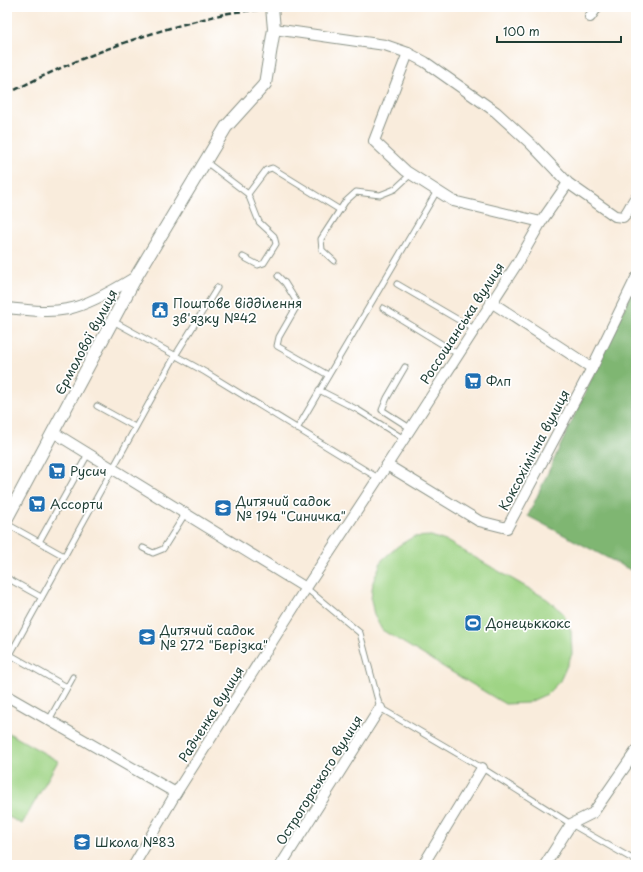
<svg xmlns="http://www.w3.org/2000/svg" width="643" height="872" font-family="'Playpen Sans',sans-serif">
	<rect width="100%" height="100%" fill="#fff"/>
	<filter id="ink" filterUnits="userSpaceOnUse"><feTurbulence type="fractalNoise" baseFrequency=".025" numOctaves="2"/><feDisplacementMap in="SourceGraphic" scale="8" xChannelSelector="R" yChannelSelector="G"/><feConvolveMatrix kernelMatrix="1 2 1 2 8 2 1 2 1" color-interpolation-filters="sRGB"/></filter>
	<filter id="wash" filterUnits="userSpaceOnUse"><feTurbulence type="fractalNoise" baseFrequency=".012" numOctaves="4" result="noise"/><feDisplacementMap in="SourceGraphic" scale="16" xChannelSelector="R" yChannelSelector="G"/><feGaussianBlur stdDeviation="0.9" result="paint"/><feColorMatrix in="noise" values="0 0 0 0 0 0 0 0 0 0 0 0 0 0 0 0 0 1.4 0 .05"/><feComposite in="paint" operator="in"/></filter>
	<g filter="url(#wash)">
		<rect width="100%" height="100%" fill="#f9ecdc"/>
		<g fill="#9fd485" stroke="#5f885c">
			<polygon points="431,536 448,542 547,599 563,613 571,631 572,654 560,681 547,694 527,703 505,704 382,630 374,615 371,600 373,582 382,560 398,546 413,537"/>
			<polygon points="7,732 58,761 22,824 7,816"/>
		</g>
		<polygon fill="#7fb672" stroke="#4f7a53" points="636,282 636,573 528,516"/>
	</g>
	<g filter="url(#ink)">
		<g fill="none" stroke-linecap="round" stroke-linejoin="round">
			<g stroke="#8c9488" stroke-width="7">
				<g id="service">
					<polyline points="206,162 248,194 259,222 274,236 276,244 264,263 258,265 243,257"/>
					<polyline points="248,194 266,170 272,168 340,210"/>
					<polyline points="334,261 322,250 321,239 345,202 356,192 380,195 395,189 411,174"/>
					<polyline points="278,276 285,283 298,304 279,337 277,346 328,375"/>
					<polyline points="397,284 474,329"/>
					<polyline points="383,308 458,354"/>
					<polyline points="113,321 205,372 378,478"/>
					<polyline points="405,367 387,398 382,410 410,428"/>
					<polyline points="319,390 358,410 404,439"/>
					<polyline points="97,406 135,427"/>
					<polyline points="297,429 437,191"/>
					<polyline points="7,524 64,556"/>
					<polyline points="39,542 88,454"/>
					<polyline points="143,548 153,553 163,549 185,514"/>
					<polyline points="7,578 41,597"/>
					<polyline points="306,588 360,633 380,708 482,768 571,824 636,861"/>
					<polyline points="7,653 67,687"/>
					<polyline points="7,660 175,356 217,288"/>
					<polyline points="49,720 73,677"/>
				</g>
			</g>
			<g stroke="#8c9488" stroke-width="12">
				<g id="minor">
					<polyline points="590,17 597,7"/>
					<path d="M274,29L385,45L408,53L425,62L496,112L530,143L568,183L615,216L623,217C629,211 631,203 636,197"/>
					<polyline points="408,53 374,141 406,171 453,201 541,222"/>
					<polyline points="491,302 592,368"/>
					<path d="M7,308C27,310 48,313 68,309C89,305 119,287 137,276"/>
					<polyline points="53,432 306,588"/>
					<polyline points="387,465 479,521 507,528 592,368 636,278"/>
					<polyline points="7,696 176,793"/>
					<polyline points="134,865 176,793 306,588 387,465 518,262 541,222 568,183"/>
					<polyline points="281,865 380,708"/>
					<polyline points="423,865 482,768"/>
					<polyline points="545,865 571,824 593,813 636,751"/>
				</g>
			</g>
			<g stroke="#8c9488" stroke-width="14">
				<polyline id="tertiary" points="7,518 137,275 226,127 265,84 274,29 272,7"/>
			</g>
			<use href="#service" stroke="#fff" stroke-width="5"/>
			<use href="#minor" stroke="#fff" stroke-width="10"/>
			<use href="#tertiary" stroke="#fff" stroke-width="12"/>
			<path stroke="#1f3d34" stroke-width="2.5" stroke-dasharray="6 3" stroke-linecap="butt" d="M7,94C78,57 146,32 224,14C242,10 260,11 278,7"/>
		</g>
	</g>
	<defs>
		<g id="civic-square" transform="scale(0.9)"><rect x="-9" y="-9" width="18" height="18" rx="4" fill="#1f6fb2" stroke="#fff"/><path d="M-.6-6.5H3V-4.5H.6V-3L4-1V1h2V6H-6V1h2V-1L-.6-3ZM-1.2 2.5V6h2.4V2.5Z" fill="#fff"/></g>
		<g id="supermarket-square" transform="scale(0.9)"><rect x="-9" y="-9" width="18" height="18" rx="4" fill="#1f6fb2" stroke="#fff"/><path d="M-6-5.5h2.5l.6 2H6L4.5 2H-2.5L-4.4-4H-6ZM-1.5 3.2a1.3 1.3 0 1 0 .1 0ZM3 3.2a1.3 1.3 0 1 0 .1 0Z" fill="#fff"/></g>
		<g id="school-square" transform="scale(0.9)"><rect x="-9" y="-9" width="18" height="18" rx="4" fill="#1f6fb2" stroke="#fff"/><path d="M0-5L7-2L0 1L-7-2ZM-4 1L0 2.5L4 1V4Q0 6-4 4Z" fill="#fff"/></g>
		<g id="stadium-square" transform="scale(0.9)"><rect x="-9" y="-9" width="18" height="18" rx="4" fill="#1f6fb2" stroke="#fff"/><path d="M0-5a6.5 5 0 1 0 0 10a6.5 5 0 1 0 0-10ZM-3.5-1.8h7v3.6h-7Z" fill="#fff"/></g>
		<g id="university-square" transform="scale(0.9)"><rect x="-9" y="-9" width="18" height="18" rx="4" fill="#1f6fb2" stroke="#fff"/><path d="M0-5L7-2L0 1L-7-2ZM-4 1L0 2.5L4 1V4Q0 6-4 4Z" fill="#fff"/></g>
	</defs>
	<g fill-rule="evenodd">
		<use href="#civic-square" x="160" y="310"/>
		<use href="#supermarket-square" x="473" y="381"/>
		<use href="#supermarket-square" x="57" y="471"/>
		<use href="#supermarket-square" x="37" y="504"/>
		<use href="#school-square" x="223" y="508"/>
		<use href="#stadium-square" x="473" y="623"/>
		<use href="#school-square" x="147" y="637"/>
		<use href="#university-square" x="82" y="842"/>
	</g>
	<g text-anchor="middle" stroke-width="3.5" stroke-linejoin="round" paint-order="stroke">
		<g font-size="13" fill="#1f3d34" stroke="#fff" text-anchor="start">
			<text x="173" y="308">Поштове відділення<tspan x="173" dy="15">зв'язку №42</tspan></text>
			<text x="486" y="386">Флп</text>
			<text x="70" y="476">Русич</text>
			<text x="236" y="506">Дитячий садок<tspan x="236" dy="15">№ 194 "Синичка"</tspan></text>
			<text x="50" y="509">Ассорти</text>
			<text x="486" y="628">Донецьккокс</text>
			<text x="160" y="635">Дитячий садок<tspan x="160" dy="15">№ 272 "Берізка"</tspan></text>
			<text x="95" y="847">Школа №83</text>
		</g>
		<g font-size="13" fill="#1f3d34" stroke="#fff">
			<text transform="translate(462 323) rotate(-57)" y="5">Россошанська вулиця</text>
			<text transform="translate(86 342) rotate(-62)" y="5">Єрмолової вулиця</text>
			<text transform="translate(534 450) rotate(-62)" y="5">Коксохімічна вулиця</text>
			<text transform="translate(211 714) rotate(-58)" y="5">Радченка вулиця</text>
			<text transform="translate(319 780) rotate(-58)" y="5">Острогорського вулиця</text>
		</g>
	</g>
	<rect width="643" height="872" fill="none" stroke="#fff" stroke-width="24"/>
	<path d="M497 36v6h124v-6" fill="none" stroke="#1f3d34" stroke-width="2"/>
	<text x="503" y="36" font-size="12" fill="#1f3d34" stroke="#ffffff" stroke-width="3" paint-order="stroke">100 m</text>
</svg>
